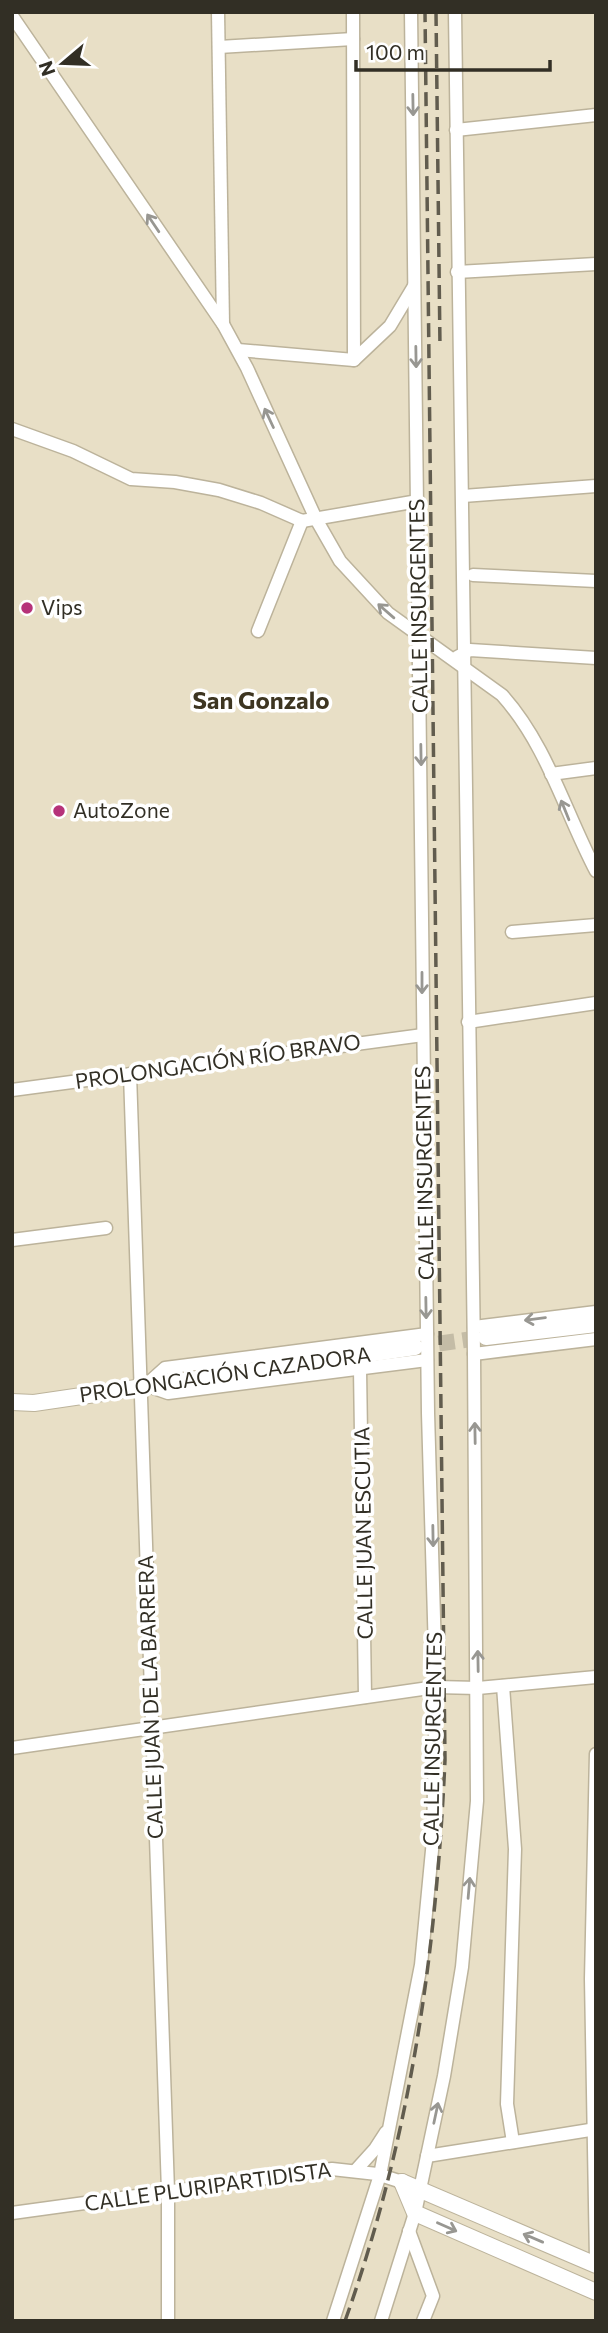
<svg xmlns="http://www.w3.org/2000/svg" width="608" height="2333" font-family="Commissioner,sans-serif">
	<rect width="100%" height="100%" fill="#e8dfc6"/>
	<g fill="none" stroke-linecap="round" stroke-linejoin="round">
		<polyline stroke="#c4bca6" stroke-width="16" stroke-dasharray="16 8" stroke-linecap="butt" points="415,1347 486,1337"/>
		<g stroke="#bcb39b" stroke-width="15">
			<g id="minor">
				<polyline points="218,12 223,324"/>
				<polyline points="353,12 354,360"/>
				<path d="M12,16L223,324L247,368L316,519L340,561L388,613L502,695C547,745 565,812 596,871"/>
				<polyline points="219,47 353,39"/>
				<polyline points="456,130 596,115"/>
				<polyline points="457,272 596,264"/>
				<polyline points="238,350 354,360 390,326 414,286"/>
				<polyline points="12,429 73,451 131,479 175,482 219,490 261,503 302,521 418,501"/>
				<polyline points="463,496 596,486"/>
				<polyline points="473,575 596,581"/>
				<polyline points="258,631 302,521"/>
				<polyline points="457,657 470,650 596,658"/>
				<polyline points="551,774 596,768"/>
				<polyline points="512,932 596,925"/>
				<polyline points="468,1022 596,1003"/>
				<polyline points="130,1074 168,2191 168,2321"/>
				<polyline points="12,1090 423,1035"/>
				<polyline points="12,1240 106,1228"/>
				<polyline points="474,1327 596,1312"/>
				<polyline points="474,1354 596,1339"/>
				<polyline points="360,1369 365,1697"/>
				<polyline points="145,1386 165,1368 427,1334"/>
				<polyline points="148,1386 168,1393 427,1360"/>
				<polyline points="503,1686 515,1849 507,2104 513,2142"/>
				<polyline points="12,1748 436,1687 478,1688 596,1677"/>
				<polyline points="596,1754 591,1979 596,2260"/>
				<polyline points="427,2156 596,2129"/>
				<polyline points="356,2170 375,2149 386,2132"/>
				<polyline points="12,2213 332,2169 377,2174 402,2182"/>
				<polyline points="409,2231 433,2296 423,2321"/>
				<polyline points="333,2321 380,2175 421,1965 433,1840 436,1687 428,1413 411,12"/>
				<polyline points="381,2321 415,2213 444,2076 462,1967 477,1801 474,1354 455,12"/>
			</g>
		</g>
		<g stroke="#bcb39b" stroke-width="18">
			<g id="tertiary">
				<polyline points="486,1337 596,1324"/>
				<polyline points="12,1402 34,1403 415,1347"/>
				<polyline points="402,2182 415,2213 596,2292"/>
				<polyline points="402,2182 596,2265"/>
			</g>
		</g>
		<use href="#minor" stroke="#fff" stroke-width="12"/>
		<use href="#tertiary" stroke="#fff" stroke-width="16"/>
		<g stroke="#615c4e" stroke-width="3.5" stroke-dasharray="14 7" stroke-linecap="butt">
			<polyline points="436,12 440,347"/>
			<path d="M345,2321C411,2136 436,1955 445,1760L425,12"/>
		</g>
	</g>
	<defs><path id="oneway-shaft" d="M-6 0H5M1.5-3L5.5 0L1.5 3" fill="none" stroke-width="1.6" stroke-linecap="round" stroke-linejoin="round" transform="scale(1.75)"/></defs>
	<g stroke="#989792">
		<use href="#oneway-shaft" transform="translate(413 105) rotate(89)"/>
		<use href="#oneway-shaft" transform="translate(153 223) rotate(-124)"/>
		<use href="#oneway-shaft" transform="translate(416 357) rotate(89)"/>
		<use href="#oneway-shaft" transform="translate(269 418) rotate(-115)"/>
		<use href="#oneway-shaft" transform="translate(386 611) rotate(-139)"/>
		<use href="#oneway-shaft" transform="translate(421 755) rotate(89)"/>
		<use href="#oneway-shaft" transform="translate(565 810) rotate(-112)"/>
		<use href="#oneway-shaft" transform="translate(422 983) rotate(90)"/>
		<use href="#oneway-shaft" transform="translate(426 1308) rotate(89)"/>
		<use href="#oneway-shaft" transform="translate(535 1319) rotate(173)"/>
		<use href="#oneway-shaft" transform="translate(475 1433) rotate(-91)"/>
		<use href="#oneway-shaft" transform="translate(433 1536) rotate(89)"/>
		<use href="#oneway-shaft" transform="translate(478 1661) rotate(-91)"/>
		<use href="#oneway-shaft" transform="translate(469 1888) rotate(-85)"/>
		<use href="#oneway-shaft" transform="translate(436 2113) rotate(-78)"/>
		<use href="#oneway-shaft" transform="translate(447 2227) rotate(24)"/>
		<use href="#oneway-shaft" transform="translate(533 2238) rotate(-157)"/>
	</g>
	<g fill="#b63279" stroke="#fff" stroke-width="2.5">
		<circle cx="27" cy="608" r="7"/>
		<circle cx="59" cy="811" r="7"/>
	</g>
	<g text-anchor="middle" stroke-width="7" stroke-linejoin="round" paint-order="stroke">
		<g font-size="21" fill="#322f25" stroke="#fff">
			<text transform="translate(419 606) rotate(-91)" y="7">CALLE INSURGENTES</text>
			<text transform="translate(218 1062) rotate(-8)" y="7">PROLONGACIÓN RÍO BRAVO</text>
			<text transform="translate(425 1173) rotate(-91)" y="7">CALLE INSURGENTES</text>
			<text transform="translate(225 1375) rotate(-8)" y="7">PROLONGACIÓN CAZADORA</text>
			<text transform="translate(364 1533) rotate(-91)" y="7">CALLE JUAN ESCUTIA</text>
			<text transform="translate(151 1697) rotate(-92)" y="7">CALLE JUAN DE LA BARRERA</text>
			<text transform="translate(433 1739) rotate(-89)" y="7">CALLE INSURGENTES</text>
			<text transform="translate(208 2187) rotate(-8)" y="7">CALLE PLURIPARTIDISTA</text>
		</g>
		<g font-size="21" fill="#322f25" stroke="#fff" text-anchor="start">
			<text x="41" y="615">Vips</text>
			<text x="73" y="818">AutoZone</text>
		</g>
		<g font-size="24" font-weight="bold" fill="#3d3521" stroke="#fff">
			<text x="261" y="709">San Gonzalo</text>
		</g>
	</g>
	<rect width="608" height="2333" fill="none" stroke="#322f25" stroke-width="28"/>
	<g transform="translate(63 63) rotate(251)" stroke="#ffffff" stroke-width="5" paint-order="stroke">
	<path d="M0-5L12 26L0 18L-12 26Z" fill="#322f25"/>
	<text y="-10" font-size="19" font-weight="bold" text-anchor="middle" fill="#322f25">N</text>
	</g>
	<path d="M356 60v10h194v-10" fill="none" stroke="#322f25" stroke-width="3.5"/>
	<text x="366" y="60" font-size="21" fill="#322f25" stroke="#ffffff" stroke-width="5" paint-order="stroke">100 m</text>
</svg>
